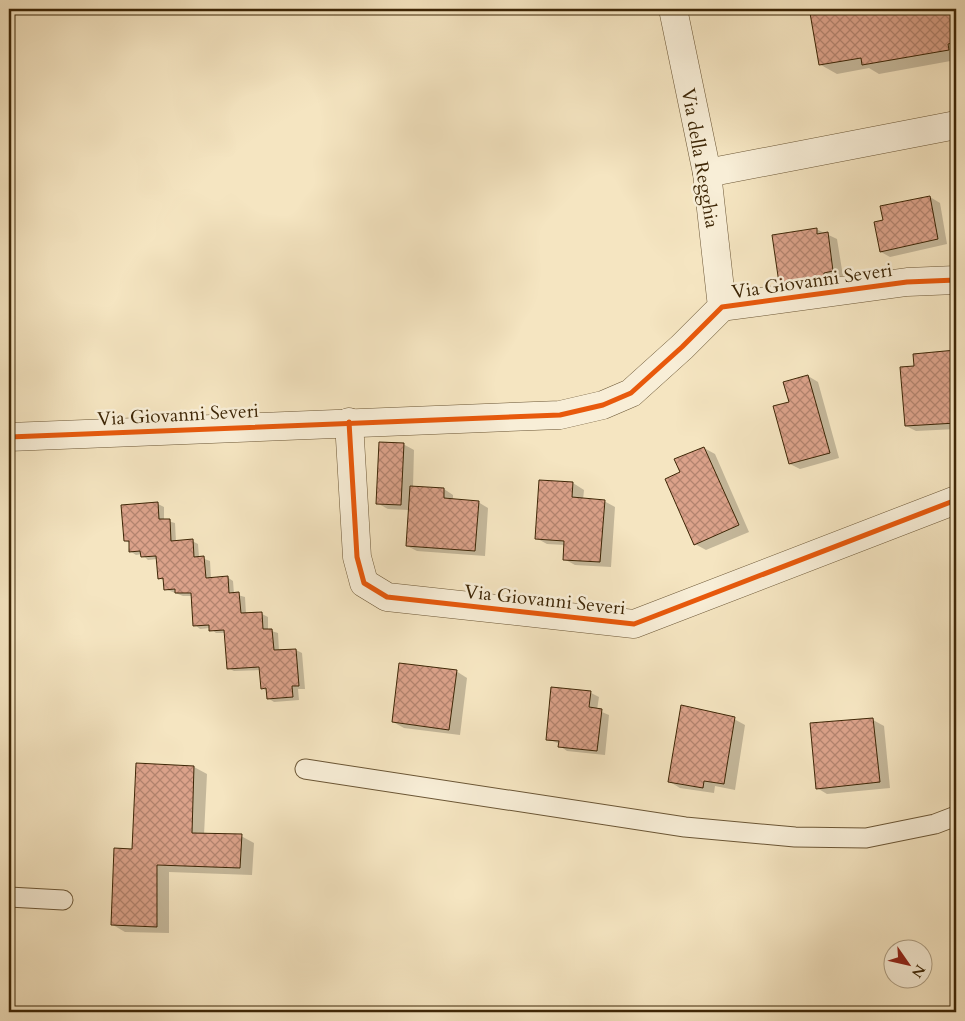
<svg xmlns="http://www.w3.org/2000/svg" width="965" height="1021" font-family="Cardo,serif">
	<defs>
		<pattern id="building-cross-hatch" width="8" height="8" patternUnits="userSpaceOnUse" patternTransform="scale(1.25)"><rect width="8" height="8" fill="#dba28a"/><path d="M0 0l8 8M0 8l8-8" fill="none" stroke="#b3846f"/></pattern>
	</defs>
	<rect width="100%" height="100%" fill="#f5e5c1"/>
	<filter id="stains"><feTurbulence type="fractalNoise" baseFrequency=".004" numOctaves="4"/><feColorMatrix values="0 0 0 0 .2 0 0 0 0 .09 0 0 0 0 .02 0 0 0 .5 -.17"/></filter>
	<radialGradient id="worn" r=".72"><stop offset=".6" stop-color="#630" stop-opacity="0"/><stop offset="1" stop-color="#630" stop-opacity=".3"/></radialGradient>
	<g fill="#0003">
		<polygon points="839,9 857,9 863,12 881,9 956,9 956,60 879,74 869,68 837,74 821,65 811,14"/>
		<polygon points="930,197 940,203 947,244 890,257 881,252 884,221"/>
		<polygon points="816,229 837,239 843,276 833,278 834,283 791,288 781,283"/>
		<polygon points="956,351 956,429 916,431 906,426 915,367 915,355"/>
		<polygon points="808,376 818,382 839,458 800,469 790,464 790,403"/>
		<polygon points="403,444 414,450 413,487 444,489 453,495 453,500 478,502 488,508 485,556 417,551 407,546 409,510 388,509 377,503"/>
		<polygon points="704,448 715,454 749,532 706,550 695,544 681,473"/>
		<polygon points="540,481 573,483 584,490 583,500 604,501 615,507 611,567 575,565 564,559 565,545 547,544 536,538"/>
		<polygon points="158,504 164,507 164,520 175,523 176,542 192,541 198,544 199,557 210,561 211,579 227,577 233,581 234,594 245,597 246,614 262,614 268,617 268,630 278,633 279,651 296,650 302,653 305,689 298,689 299,700 274,702 268,698 267,691 262,688 261,670 234,671 228,668 226,633 216,633 210,628 200,629 195,625 193,596 183,596 165,589 165,581 159,578 157,559 148,560 142,554 136,555 130,551 130,543 125,541"/>
		<polygon points="456,671 467,678 460,735 404,728 393,722"/>
		<polygon points="552,688 591,693 599,697 597,710 609,715 605,755 567,751 560,746 560,744 547,739"/>
		<polygon points="734,719 745,725 735,790 715,786 714,793 680,788 670,782"/>
		<polygon points="873,720 884,726 890,788 827,794 817,788"/>
		<polygon points="137,765 194,767 207,774 204,835 241,836 254,843 252,875 169,872 169,933 125,932 113,925 134,850"/>
	</g>
	<g fill="url(#building-cross-hatch)" stroke="#3d2606">
		<polygon points="832,9 956,9 956,42 948,44 949,50 862,65 861,58 819,65 810,13"/>
		<polygon points="930,196 938,239 880,252 874,222 883,220 880,206"/>
		<polygon points="817,228 817,234 828,232 833,271 824,273 824,277 779,283 772,235"/>
		<polygon points="956,350 956,423 905,426 900,367 914,366 913,354"/>
		<polygon points="808,375 830,453 789,464 773,406 789,402 783,382"/>
		<polygon points="379,442 404,443 401,505 376,504"/>
		<polygon points="704,447 739,525 694,545 665,479 680,472 674,459"/>
		<polygon points="539,480 573,482 572,497 605,500 600,562 563,560 564,541 535,539"/>
		<polygon points="410,486 444,488 444,498 479,501 475,551 406,546"/>
		<polygon points="158,502 159,519 170,519 171,541 193,539 194,557 204,556 206,578 228,576 229,593 239,592 241,613 262,612 263,629 272,629 274,650 296,649 299,686 292,686 293,697 267,699 266,688 261,689 259,667 227,669 224,630 209,631 209,625 193,626 191,593 175,593 175,589 164,590 163,578 158,579 156,556 141,557 140,551 129,552 129,541 124,541 121,505"/>
		<polygon points="399,663 457,670 449,730 392,722"/>
		<polygon points="551,687 591,691 589,707 602,709 597,751 558,747 559,741 546,740"/>
		<polygon points="681,705 735,717 724,784 704,781 703,788 668,782"/>
		<polygon points="873,718 880,782 816,789 810,723"/>
		<polygon points="136,763 194,766 192,833 242,834 240,868 157,865 157,927 111,925 114,848 132,849"/>
	</g>
	<g fill="none" stroke-linecap="round" stroke-linejoin="round">
		<g stroke="#6b5635" stroke-width="21">
			<g id="service">
				<polyline points="305,769 685,827 795,837 866,838 935,824 956,816"/>
				<polyline points="9,897 63,900"/>
			</g>
		</g>
		<g stroke="#6b5635" stroke-width="29">
			<g id="minor">
				<polyline points="707,173 956,125"/>
				<polyline points="722,307 907,282 956,280"/>
				<polyline points="349,422 357,557 364,583 387,597 634,624 956,500"/>
			</g>
		</g>
		<g stroke="#6b5635" stroke-width="29">
			<polyline id="tertiary" points="9,437 560,415 603,405 631,393 682,347 722,307 707,173 673,9"/>
		</g>
		<use href="#service" stroke="#f8eed7" stroke-width="19"/>
		<use href="#minor" stroke="#f8eed7" stroke-width="28"/>
		<use href="#tertiary" stroke="#f8eed7" stroke-width="28"/>
		<g stroke="#f8eed7" stroke-width="8">
			<g id="cycleway">
				<polyline points="349,422 357,557 364,583 387,597 634,624 956,500"/>
				<polyline points="9,437 560,415 603,405 631,393 682,347 722,307 907,282 956,280"/>
			</g>
		</g>
		<use href="#cycleway" stroke="#e8590c" stroke-width="5"/>
	</g>
	<g text-anchor="middle" stroke-width="5" stroke-linejoin="round" paint-order="stroke">
		<g font-size="19" fill="#3d2606" stroke="#f8eed7">
			<text transform="translate(701 158) rotate(80)" y="7">Via della Regghia</text>
			<text transform="translate(812 280) rotate(-8)" y="7">Via Giovanni Severi</text>
			<text transform="translate(178 414) rotate(-3)" y="7">Via Giovanni Severi</text>
			<text transform="translate(545 599) rotate(6)" y="7">Via Giovanni Severi</text>
		</g>
	</g>
	<rect width="965" height="1021" fill="none" stroke="#f5e5c1" stroke-width="30"/>
	<rect x="10" y="10" width="945" height="1001" fill="none" stroke="#3d2606" stroke-width="2.5"/>
	<rect x="15" y="15" width="935" height="991" fill="none" stroke="#3d2606"/>
	<g transform="translate(908 964) rotate(124)"><circle r="24" fill="#f8eed7" stroke="#ad9e83"/>
	<path d="M0-4L9 19L0 12L-9 19Z" fill="#8f2418"/>
	<text y="-8" font-size="14" font-weight="bold" text-anchor="middle" fill="#3d2606">N</text>
	</g>
	<rect width="100%" height="100%" filter="url(#stains)"/>
	<rect width="100%" height="100%" fill="url(#worn)"/>
</svg>
